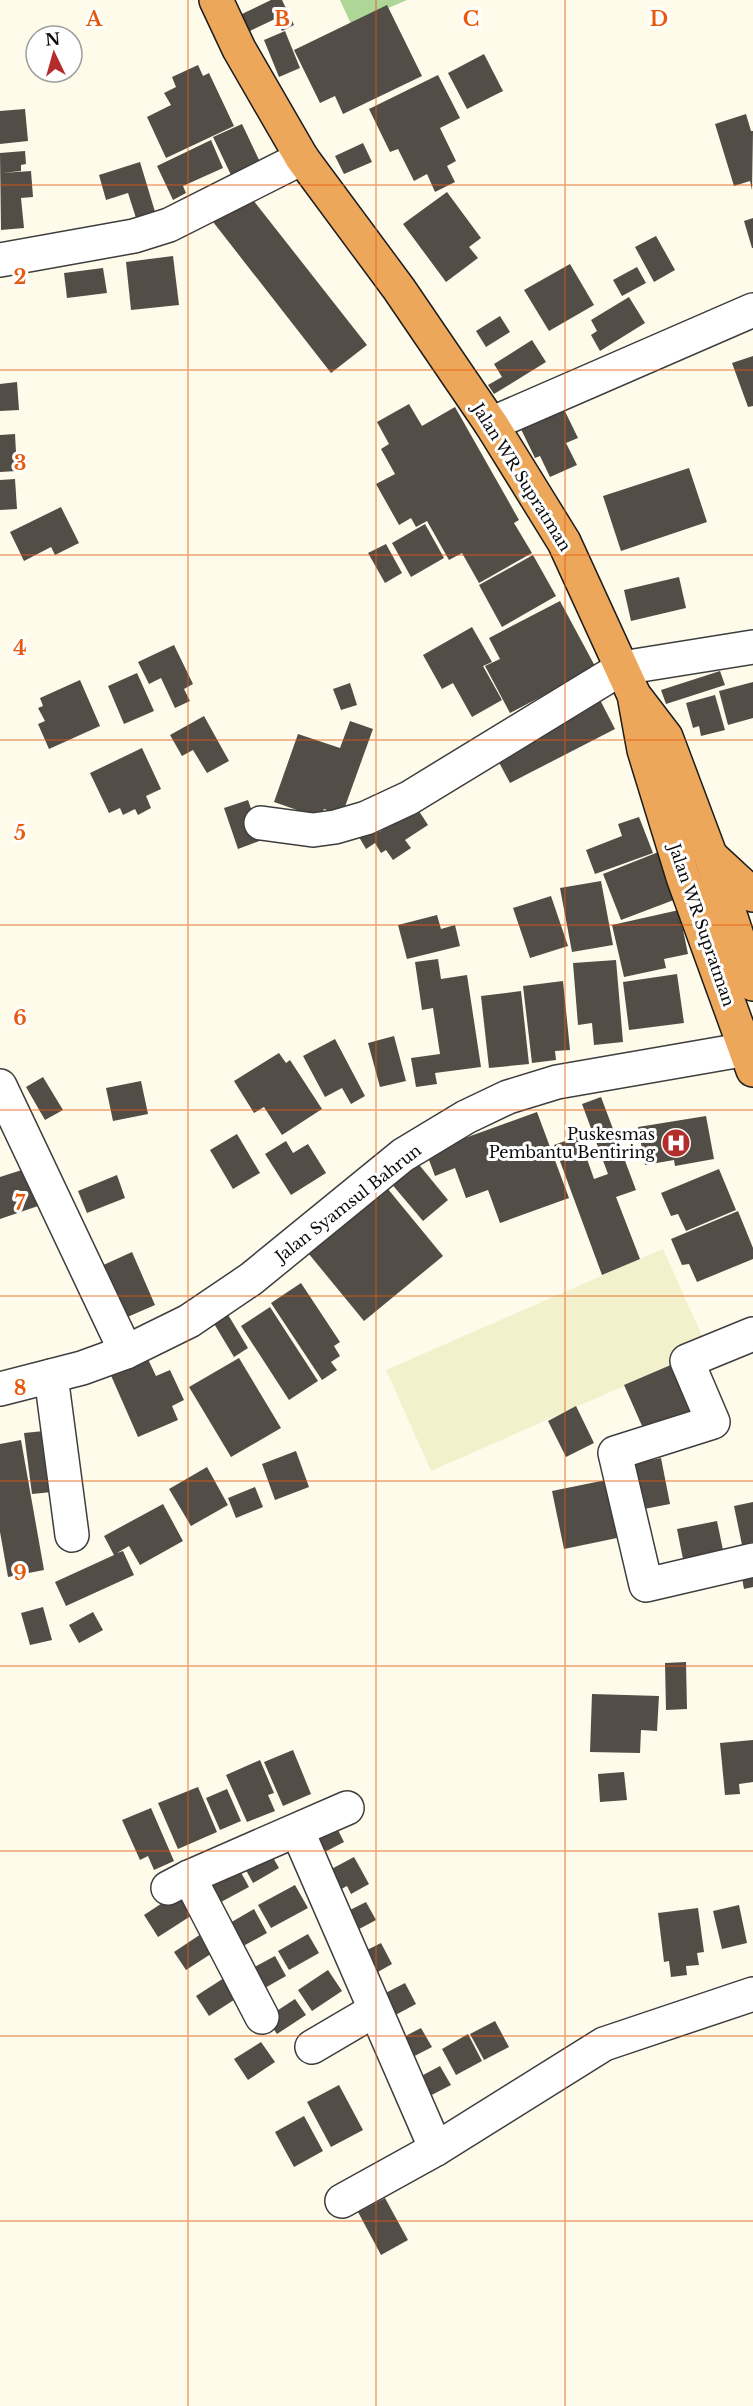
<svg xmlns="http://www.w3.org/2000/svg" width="753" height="2406" font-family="'Libre Baskerville',serif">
	<rect width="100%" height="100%" fill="#fefbea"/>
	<polygon fill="#f2f1cc" points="663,1249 708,1349 431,1471 386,1370"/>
	<polygon fill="#aed697" points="340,0 407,0 351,24"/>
	<g fill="#534d48">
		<polygon points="271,0 282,0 294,25 282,31 275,19 250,31 242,14"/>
		<polygon points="387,5 422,76 343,114 335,96 320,103 294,50"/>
		<polygon points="285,31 300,68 279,77 264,40"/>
		<polygon points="484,54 503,91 467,109 448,73"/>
		<polygon points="198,65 203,76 209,73 234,126 166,158 147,117 171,105 164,93 176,87 172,77"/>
		<polygon points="438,75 460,118 440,128 456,161 447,166 455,182 435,192 427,174 414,181 398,149 390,152 369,109"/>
		<polygon points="25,109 28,141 0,144 0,111"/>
		<polygon points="746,114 751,131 753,131 752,190 750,181 734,186 715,124"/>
		<polygon points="242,124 260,162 231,175 213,137"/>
		<polygon points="211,140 223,168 183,186 186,193 173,200 157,166"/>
		<polygon points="363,143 372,162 344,174 335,156"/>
		<polygon points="25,151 26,164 21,165 21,171 2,173 31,171 33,197 21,198 24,228 1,230 0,153"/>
		<polygon points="140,162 156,215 137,221 128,193 106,200 99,175"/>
		<polygon points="246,191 367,345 331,373 210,218"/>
		<polygon points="447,192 481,238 469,247 478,258 446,282 403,224"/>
		<polygon points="753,218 753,248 752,248 744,221"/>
		<polygon points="656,236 675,270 654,282 635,247"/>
		<polygon points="173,256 179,305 131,310 126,262"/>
		<polygon points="570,264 594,305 549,331 524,290"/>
		<polygon points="637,267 646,283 622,296 613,280"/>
		<polygon points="103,268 107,293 67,298 64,273"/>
		<polygon points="629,297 645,323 600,351 591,335 597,331 591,320"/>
		<polygon points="500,316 510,332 486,347 476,331"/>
		<polygon points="532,340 546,362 494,394 488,385 502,377 494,364"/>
		<polygon points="753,356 753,406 748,407 732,363"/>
		<polygon points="17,382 19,410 0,411 0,384"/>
		<polygon points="561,403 578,438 566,443 577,465 550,477 540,456 535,458 518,423"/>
		<polygon points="409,404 422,426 455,407 519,520 514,523 532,553 479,583 462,553 449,560 427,521 416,527 411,518 399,525 376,484 395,474 381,449 389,444 377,422"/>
		<polygon points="15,434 17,471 0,472 0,435"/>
		<polygon points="689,468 707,522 621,551 603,496"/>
		<polygon points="15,479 17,509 0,510 0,480"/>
		<polygon points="61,507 79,543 55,555 51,547 24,561 10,532"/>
		<polygon points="425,524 444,558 411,577 392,543"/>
		<polygon points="386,544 402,573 385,583 368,553"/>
		<polygon points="533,555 556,596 502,627 479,585"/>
		<polygon points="679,577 686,608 631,621 624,590"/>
		<polygon points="560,601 596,668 510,713 485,666 500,659 489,638"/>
		<polygon points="472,627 492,662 483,666 502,700 472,717 453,683 442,689 423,655"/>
		<polygon points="174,645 193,684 184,689 190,701 175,708 161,678 149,684 138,662"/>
		<polygon points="720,671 725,685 666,704 661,690"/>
		<polygon points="137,673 154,711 124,724 108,686"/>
		<polygon points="80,680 100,726 49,749 38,724 45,721 38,708 43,706 40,698"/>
		<polygon points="753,682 753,718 728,725 719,691"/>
		<polygon points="350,683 357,705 341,710 333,689"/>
		<polygon points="597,694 615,729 510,783 495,755"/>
		<polygon points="715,695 725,730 701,736 699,726 693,728 686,703"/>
		<polygon points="204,716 229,761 207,773 193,750 182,756 170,735"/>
		<polygon points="350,721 373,729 342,815 324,809 320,818 274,802 298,734 340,748"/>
		<polygon points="142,748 161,789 146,796 151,808 138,815 135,809 123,815 120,808 109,813 90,773"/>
		<polygon points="248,800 262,840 238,849 224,808"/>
		<polygon points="417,808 428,825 405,840 411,848 393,860 386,850 381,853 375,843 366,849 359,837 376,826 379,832"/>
		<polygon points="639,817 653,853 595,874 586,850 622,836 618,824"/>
		<polygon points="661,851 679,898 621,920 603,874"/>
		<polygon points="601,881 613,945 572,952 560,888"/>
		<polygon points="551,896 568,946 530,958 513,908"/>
		<polygon points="679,910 688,954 664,959 666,968 624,977 612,925"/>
		<polygon points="437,915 441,929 455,925 460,946 407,959 398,925"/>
		<polygon points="438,959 441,979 467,975 481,1067 435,1073 437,1084 416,1087 411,1058 440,1054 433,1008 422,1010 415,962"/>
		<polygon points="616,960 623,1042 594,1045 592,1023 578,1025 573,963"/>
		<polygon points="677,974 684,1023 629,1030 623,982"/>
		<polygon points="563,981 570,1050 555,1051 556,1060 532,1063 523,986"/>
		<polygon points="521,991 529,1064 489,1068 481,996"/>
		<polygon points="394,1036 406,1081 380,1087 368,1043"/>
		<polygon points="335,1039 365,1096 351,1104 342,1088 325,1097 303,1056"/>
		<polygon points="279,1053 286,1063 290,1060 322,1109 282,1135 264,1107 254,1113 234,1081"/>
		<polygon points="43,1077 63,1110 45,1120 26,1087"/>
		<polygon points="141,1081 148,1114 113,1121 106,1088"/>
		<polygon points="601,1097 636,1190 616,1197 640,1259 602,1275 554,1145 579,1136 594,1179 608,1174 582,1104"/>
		<polygon points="537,1112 569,1198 500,1223 488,1190 466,1198 455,1168 435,1176 426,1152"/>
		<polygon points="706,1116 714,1159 675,1166 674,1160 645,1165 638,1127"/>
		<polygon points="237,1134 260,1173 233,1189 210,1150"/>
		<polygon points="286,1141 293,1153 308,1144 326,1173 291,1195 265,1154"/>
		<polygon points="416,1161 448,1200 423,1221 390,1182"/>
		<polygon points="31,1167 44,1204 0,1219 0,1177"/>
		<polygon points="719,1169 736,1210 686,1231 678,1214 671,1216 661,1193"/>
		<polygon points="117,1175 125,1198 87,1213 78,1191"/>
		<polygon points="383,1183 443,1256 364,1321 304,1248"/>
		<polygon points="738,1211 753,1248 753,1259 697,1282 689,1264 682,1265 671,1239"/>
		<polygon points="132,1252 155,1305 116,1322 99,1267"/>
		<polygon points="301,1283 340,1342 334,1346 340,1356 331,1362 337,1370 322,1380 271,1303"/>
		<polygon points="270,1307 318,1381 289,1400 241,1326"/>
		<polygon points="227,1313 248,1348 234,1357 213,1322"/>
		<polygon points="146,1355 156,1376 170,1370 184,1400 172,1406 178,1420 138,1437 109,1371"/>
		<polygon points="239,1358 281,1428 231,1457 189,1387"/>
		<polygon points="680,1361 695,1418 646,1435 624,1385"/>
		<polygon points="576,1406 594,1443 566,1457 548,1421"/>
		<polygon points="44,1431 52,1492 32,1494 24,1433"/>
		<polygon points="21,1440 44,1570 8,1577 0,1532 0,1444"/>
		<polygon points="296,1451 309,1487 275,1500 262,1464"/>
		<polygon points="661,1458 670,1504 639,1510 630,1465"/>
		<polygon points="207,1467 228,1505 191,1526 169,1489"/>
		<polygon points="606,1480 617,1538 564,1549 552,1491"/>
		<polygon points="255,1487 263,1507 236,1518 228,1498"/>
		<polygon points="753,1502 753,1542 742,1545 734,1506"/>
		<polygon points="163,1504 183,1541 140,1565 129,1546 117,1553 123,1551 134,1575 66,1606 55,1582 114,1555 104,1536"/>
		<polygon points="717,1521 723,1550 683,1559 677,1529"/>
		<polygon points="753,1565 753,1587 744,1589 740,1567"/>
		<polygon points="43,1607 52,1640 30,1645 21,1613"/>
		<polygon points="93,1612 103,1630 79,1643 69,1625"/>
		<polygon points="686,1662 687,1709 666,1710 665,1663"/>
		<polygon points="592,1694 659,1696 657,1731 641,1730 640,1753 590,1752"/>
		<polygon points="753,1740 753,1782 739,1784 740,1794 725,1795 720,1743"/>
		<polygon points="293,1750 311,1794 283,1806 264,1762"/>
		<polygon points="260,1760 274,1793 268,1795 275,1811 247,1822 226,1775"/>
		<polygon points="624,1772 627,1800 600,1802 598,1774"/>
		<polygon points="198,1787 217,1832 178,1849 158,1803"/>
		<polygon points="227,1789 241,1821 220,1830 206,1798"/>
		<polygon points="151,1808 174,1861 154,1870 148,1856 140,1860 122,1820"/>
		<polygon points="333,1820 344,1842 315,1857 304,1836"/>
		<polygon points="267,1847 279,1868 253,1883 241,1861"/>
		<polygon points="354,1857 369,1884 351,1894 347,1886 334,1893 324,1873"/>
		<polygon points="238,1867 249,1887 221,1902 211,1882"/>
		<polygon points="295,1885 308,1908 271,1928 258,1905"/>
		<polygon points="182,1890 197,1912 158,1937 144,1915"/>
		<polygon points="366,1902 376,1920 348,1935 338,1916"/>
		<polygon points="739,1905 747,1943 722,1949 713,1911"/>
		<polygon points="698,1908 704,1952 697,1953 699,1965 686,1966 687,1975 671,1977 669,1961 664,1962 658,1913"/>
		<polygon points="254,1909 267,1933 236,1950 223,1927"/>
		<polygon points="204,1932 217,1950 186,1970 174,1952"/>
		<polygon points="308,1934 319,1953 289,1970 278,1951"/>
		<polygon points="381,1943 392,1964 367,1978 355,1956"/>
		<polygon points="275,1956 286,1976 256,1993 245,1972"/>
		<polygon points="328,1970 342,1991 312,2011 298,1990"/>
		<polygon points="224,1978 237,1998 209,2016 196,1996"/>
		<polygon points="405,1983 416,2004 386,2020 374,1999"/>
		<polygon points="295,1999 306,2015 277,2034 266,2018"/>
		<polygon points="495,2021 509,2047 484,2060 470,2034"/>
		<polygon points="421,2028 432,2047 403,2062 392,2043"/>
		<polygon points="468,2034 482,2061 456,2075 442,2049"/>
		<polygon points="261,2042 275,2062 248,2080 234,2059"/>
		<polygon points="440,2066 451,2085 420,2101 410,2082"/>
		<polygon points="339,2085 363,2130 331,2147 307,2102"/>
		<polygon points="304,2116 323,2151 294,2167 275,2132"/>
		<polygon points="385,2198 408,2240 381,2255 358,2212"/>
	</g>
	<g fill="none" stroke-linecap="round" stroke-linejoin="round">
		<g stroke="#3e3e3e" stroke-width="36">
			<g id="minor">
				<polyline points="0,260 134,236 169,225 302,158"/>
				<polyline points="491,424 753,310"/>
				<polyline points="261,823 313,830 335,827 366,818 409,798 622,668 753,647"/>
				<polyline points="0,1086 126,1352"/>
				<polyline points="753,1334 687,1361 713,1422 615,1453 646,1585 753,1560"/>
				<polyline points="51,1376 72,1535"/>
				<polyline points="0,1389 82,1368 126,1352 189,1321 251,1279 403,1155 466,1117 508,1097 557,1082 753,1048"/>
				<polyline points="298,1832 436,2149"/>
				<polyline points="189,1877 262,2017"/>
				<polyline points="168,1888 189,1877 347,1808"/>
				<polyline points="312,2047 375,2010"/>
				<polyline points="342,2201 436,2149 604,2044 753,1994"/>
			</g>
		</g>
		<g stroke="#1c1c1c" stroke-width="36">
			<g id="highway">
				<polyline points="216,0 239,49 302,158 399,289 491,424 564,542 634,695 644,750 683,877 753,1070"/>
				<polyline points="637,699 666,737 711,857 753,984"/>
				<polyline points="713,858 753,895"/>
			</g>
		</g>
		<use href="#minor" stroke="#fff" stroke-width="33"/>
		<use href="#highway" stroke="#eda75a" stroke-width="33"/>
	</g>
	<path fill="none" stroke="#e8590c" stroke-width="1.5" stroke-opacity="0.55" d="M188,0V2406M376,0V2406M565,0V2406M0,185H753M0,370H753M0,555H753M0,740H753M0,925H753M0,1110H753M0,1296H753M0,1481H753M0,1666H753M0,1851H753M0,2036H753M0,2221H753"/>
	<defs>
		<g id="hospital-disc" transform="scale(1.5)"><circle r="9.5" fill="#b32e2b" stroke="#fff"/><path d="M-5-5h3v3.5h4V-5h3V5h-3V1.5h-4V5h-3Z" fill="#fff"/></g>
	</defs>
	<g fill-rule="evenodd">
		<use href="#hospital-disc" x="676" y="1143"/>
	</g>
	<g text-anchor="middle" stroke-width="6" stroke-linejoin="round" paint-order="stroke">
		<g font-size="16" fill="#0b0b0b" stroke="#fff">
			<text transform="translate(522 477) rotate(58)" y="6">Jalan WR Supratman</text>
			<text transform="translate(702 925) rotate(71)" y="6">Jalan WR Supratman</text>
			<text transform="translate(348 1203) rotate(-38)" y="6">Jalan Syamsul Bahrun</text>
		</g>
		<g font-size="16" fill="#0b0b0b" stroke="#fff" text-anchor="end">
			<text x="655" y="1140">Puskesmas<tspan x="655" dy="18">Pembantu Bentiring</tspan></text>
		</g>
	</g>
	<g font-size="20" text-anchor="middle" font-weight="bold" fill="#e8590c" stroke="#fff" stroke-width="6" stroke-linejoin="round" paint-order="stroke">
		<text x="94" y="26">A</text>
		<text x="282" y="26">B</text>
		<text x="471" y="26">C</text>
		<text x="659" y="26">D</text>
		<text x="20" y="284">2</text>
		<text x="20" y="470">3</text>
		<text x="20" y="655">4</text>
		<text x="20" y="840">5</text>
		<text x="20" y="1025">6</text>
		<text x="20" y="1210">7</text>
		<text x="20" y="1395">8</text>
		<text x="20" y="1580">9</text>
	</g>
	<g transform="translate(54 54) rotate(355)"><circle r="28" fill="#ffffff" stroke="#9d9d9d" stroke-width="1.5"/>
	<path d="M0-4.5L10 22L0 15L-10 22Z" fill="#b32e2b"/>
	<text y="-9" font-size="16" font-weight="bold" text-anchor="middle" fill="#0b0b0b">N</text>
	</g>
</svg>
